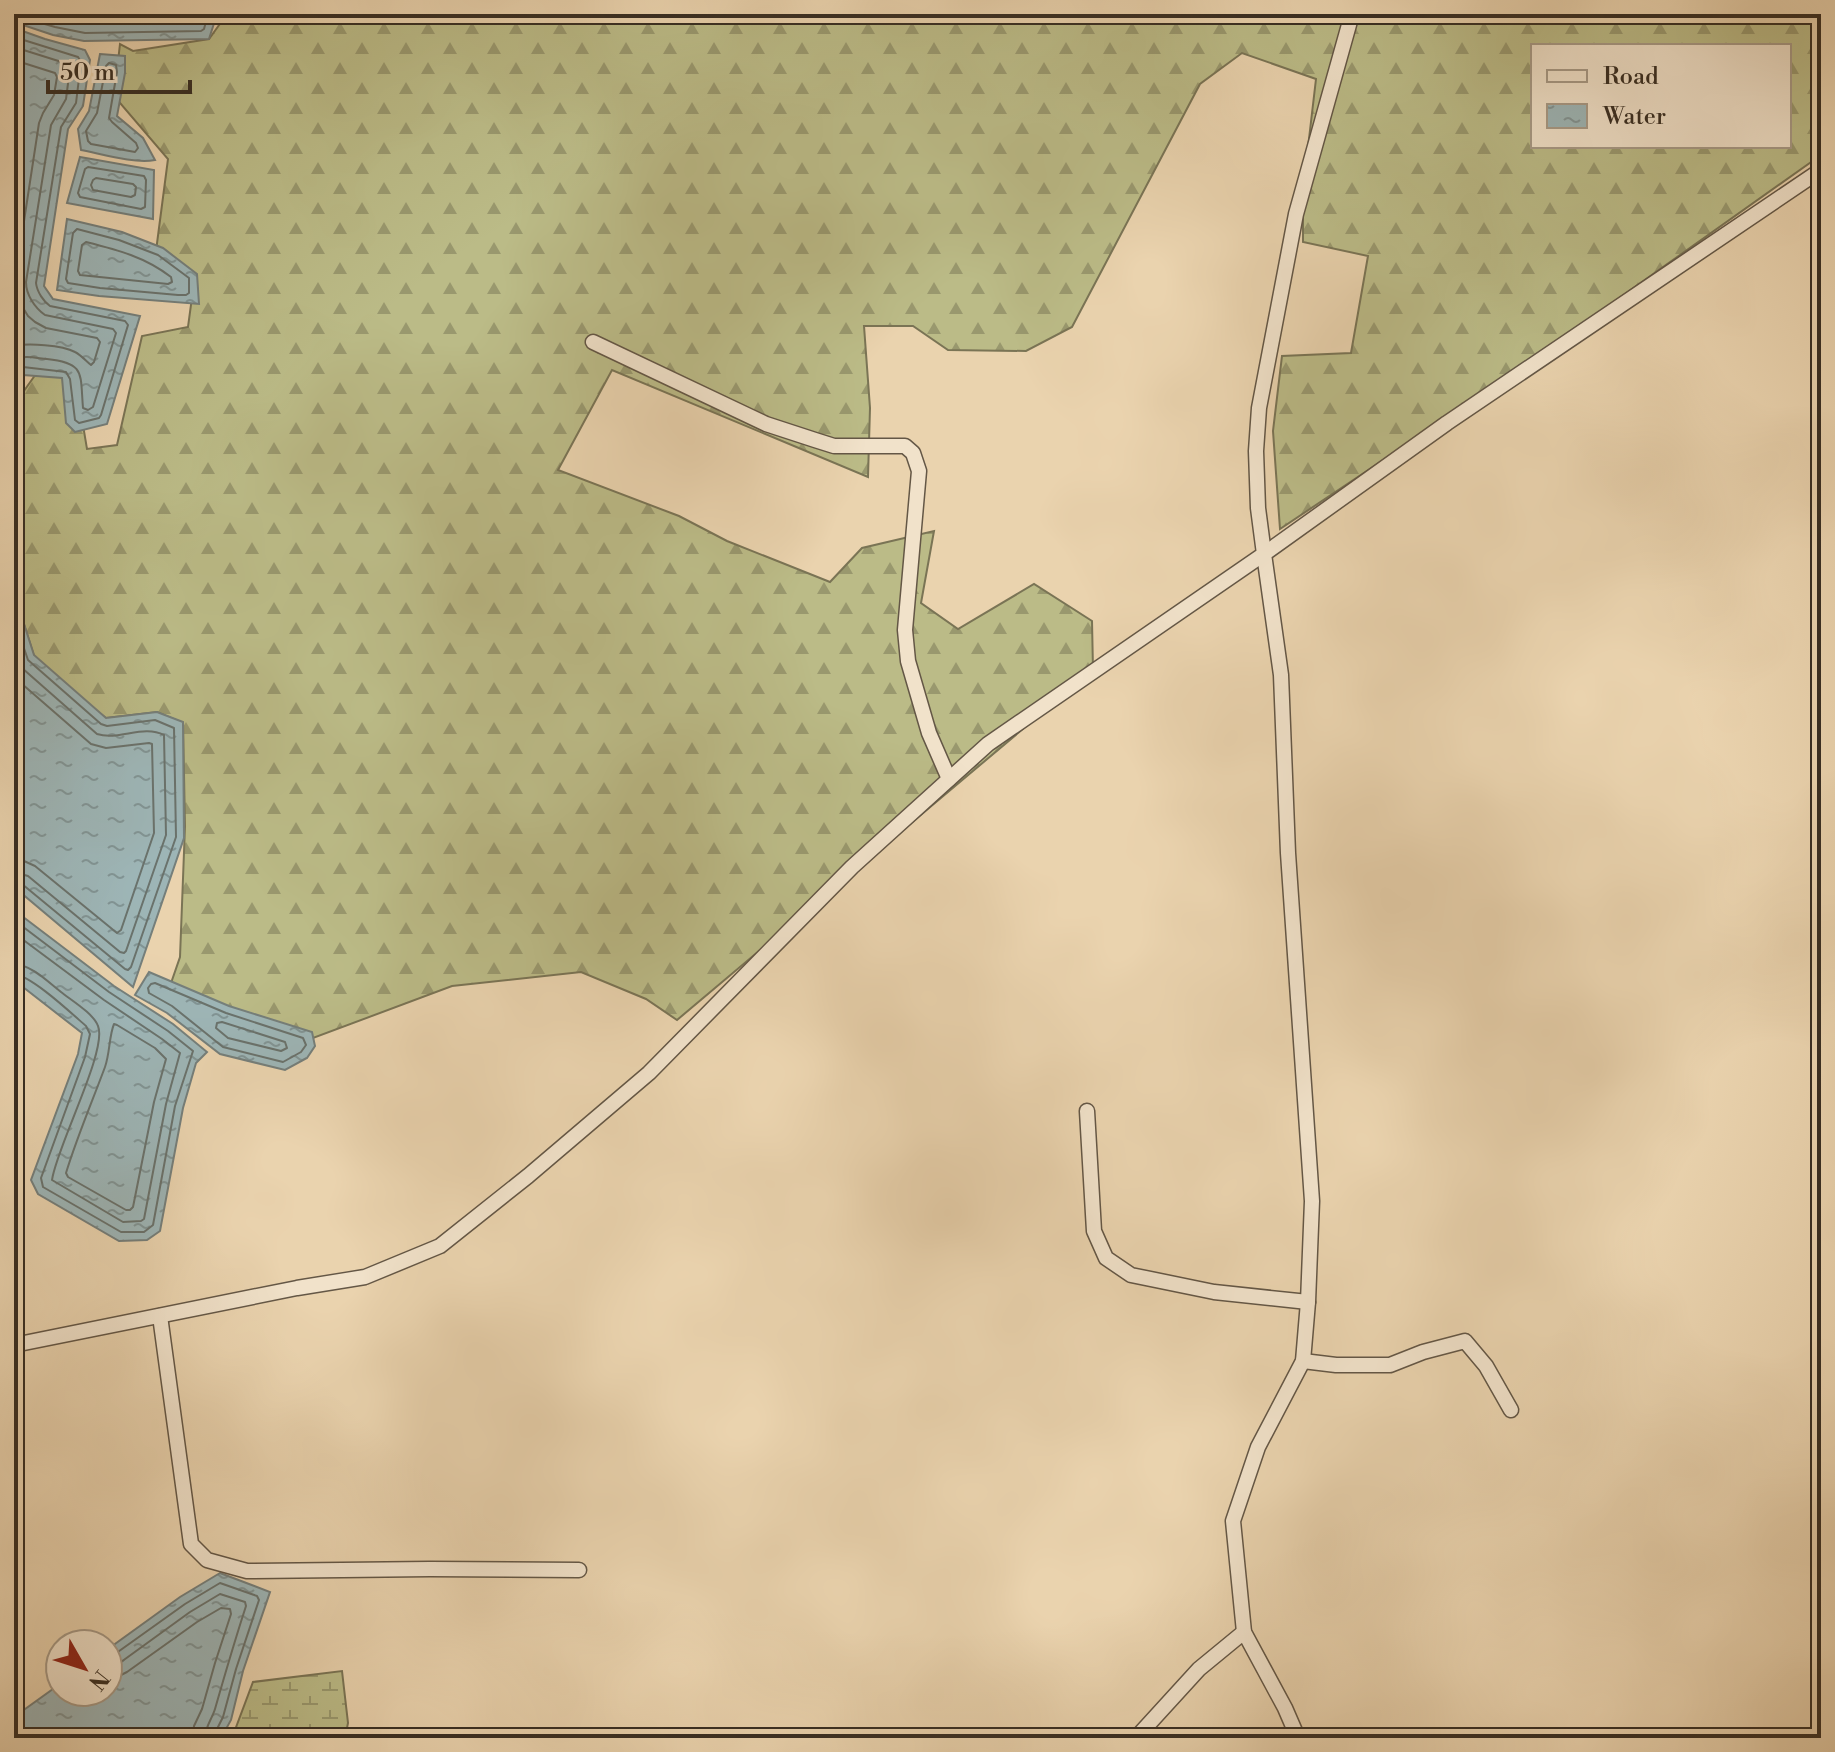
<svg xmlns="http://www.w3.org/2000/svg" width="1835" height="1752" font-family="'Libre Bodoni',serif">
	<defs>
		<pattern id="forest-firs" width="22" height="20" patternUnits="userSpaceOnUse" patternTransform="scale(2)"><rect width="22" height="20" fill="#bbbb87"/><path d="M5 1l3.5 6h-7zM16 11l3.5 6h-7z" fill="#99986e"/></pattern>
		<pattern id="wetland-marsh" width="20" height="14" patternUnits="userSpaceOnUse" patternTransform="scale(2)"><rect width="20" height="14" fill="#bbbb87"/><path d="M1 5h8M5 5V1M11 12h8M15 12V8" fill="none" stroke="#99986e"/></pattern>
		<pattern id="water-ripples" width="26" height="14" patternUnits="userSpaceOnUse" patternTransform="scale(2)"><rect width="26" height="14" fill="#9db5b6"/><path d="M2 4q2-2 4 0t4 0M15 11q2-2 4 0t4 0" fill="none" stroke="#819494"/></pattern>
	</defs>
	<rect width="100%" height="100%" fill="#ead3ae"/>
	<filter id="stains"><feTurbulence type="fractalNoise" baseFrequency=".0025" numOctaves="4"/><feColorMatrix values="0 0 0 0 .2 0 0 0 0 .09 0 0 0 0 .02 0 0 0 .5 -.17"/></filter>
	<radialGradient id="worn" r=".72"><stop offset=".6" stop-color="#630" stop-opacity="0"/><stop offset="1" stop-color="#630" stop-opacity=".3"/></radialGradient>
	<path fill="url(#forest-firs)" stroke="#7a7455" stroke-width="2" fill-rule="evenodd" d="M227,14H1821V155L1515,372L1280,529L1273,431L1282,356L1351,353L1368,256L1303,242V190L1316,79L1242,53L1200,84L1072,327L1026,351L948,350L913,326H864L870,408L868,477L612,370L558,470L679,516L727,541L830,582L862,548L934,531L921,603L958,629L1034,584L1092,621L1093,670L677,1020L646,999L581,972L452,986L297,1044L169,989L180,957L185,826L183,723L157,712L106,718L37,665L14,593V405L67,330L87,449L117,445L142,336L188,327L193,290L156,251L168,159L114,96L120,44L133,51L209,39ZM1533,46H1789V146H1533Z"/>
	<polygon fill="url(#wetland-marsh)" stroke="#7a7455" stroke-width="2" points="342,1671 348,1723 345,1738 232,1738 253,1682"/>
	<g fill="url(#water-ripples)" stroke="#757f7b" stroke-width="2">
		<polygon points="14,14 217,14 209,39 84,41 53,35 14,22"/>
		<polygon points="14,28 45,39 85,50 90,60 83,106 68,129 44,286 53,299 140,316 107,424 75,432 66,423 62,378 23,375 14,378"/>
		<path d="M100,54L125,56V73L117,116L143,138L155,160C134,164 102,154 81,150L78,129L89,111Z"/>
		<polygon points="80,157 154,170 153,219 67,203"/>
		<polygon points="67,219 122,232 163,248 197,274 199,304 99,296 57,290"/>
		<polygon points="14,593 34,655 106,718 157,712 183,722 184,838 133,987 14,887"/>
		<polygon points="14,910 114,986 173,1024 207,1052 196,1063 183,1108 160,1231 147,1240 119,1241 38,1194 31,1180 78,1054 82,1033 14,980"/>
		<polygon points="149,972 229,1006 312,1032 315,1046 307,1058 285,1070 220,1054 167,1013 135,995"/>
		<polygon points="220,1573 270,1592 243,1671 231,1720 221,1738 14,1738 14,1717 60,1684 60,1692 108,1692 108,1649 180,1597"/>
	</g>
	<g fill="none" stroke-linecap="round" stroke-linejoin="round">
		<g stroke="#6a726c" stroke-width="2">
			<polyline points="47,14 85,23 193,21 196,20 198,14"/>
			<polyline points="14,15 55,27 85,33 201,31 204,29 208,14"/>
			<path d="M14,37L78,57L81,62L76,103L61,127L36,283C37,292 44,302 50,306L125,321L128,325L101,415L99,418L79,423L75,420L70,379L66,372L23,367L14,369"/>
			<path d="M14,47L68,64L70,68L66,99L51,125L26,282C26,295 35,308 45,315L113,329L116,333L93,407L88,410L83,408C80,374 86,363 47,359C36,358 25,355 14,359"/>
			<path d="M14,60L55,73L57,77L54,95L43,113L39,123L15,280L17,298L28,316L35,322L46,328L97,338L100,342L94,362L91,365C86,361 81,355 75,352C62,345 28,343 14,346"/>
			<polygon points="109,63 116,65 117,72 109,118 112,122 136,143 138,148 135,152 91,144 88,141 86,131 97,113 106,66"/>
			<polygon points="88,167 144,176 146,180 145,207 141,209 80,197 78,193 85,169"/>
			<polygon points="96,178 133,184 136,187 135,195 131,197 93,190 91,185 93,180"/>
			<polygon points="77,229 119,240 158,255 189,278 189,293 186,295 178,295 100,288 68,283 66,279 73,233"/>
			<path d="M86,242C118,250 145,257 171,277L172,282L168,284L80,275L78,271L82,245Z"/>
			<polyline points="14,619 28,660 101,724 107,726 155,720 174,728 176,837 131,967 128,970 125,969 22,884 14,882"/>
			<path d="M14,652L22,668L97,734C119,741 143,724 164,735L166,835L126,951L124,953L120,952L28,876L14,872"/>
			<polyline points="14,677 91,744 106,748 149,743 152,744 154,833 121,930 117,933 35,866 24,861 14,860"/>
			<path d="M14,920L109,992L168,1031L193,1051L175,1106L153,1225L144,1232H121L43,1187L41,1178L85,1057L90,1034L86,1026C71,1013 32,976 14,974"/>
			<path d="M14,933L104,1000L162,1039L180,1053L166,1104L144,1219L141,1221L123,1222L52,1180C56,1148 108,1050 98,1026C94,1014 71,1000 61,992C48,982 32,965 14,964"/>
			<polygon points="155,983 226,1013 303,1038 306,1045 301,1052 283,1062 223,1047 172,1006 149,993 148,988 151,984"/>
			<polygon points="222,1022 285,1042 287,1048 281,1051 228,1038 216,1028 217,1023"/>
			<path d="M114,1024L117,1025L155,1048L166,1059L154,1102L133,1207L130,1210H126L68,1177L66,1173C77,1137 92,1102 105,1067C110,1053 109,1036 114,1024Z"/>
			<polyline points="108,1655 115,1654 185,1604 220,1583 257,1596 259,1600 236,1669 223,1717 215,1733 215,1738"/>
			<path d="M108,1665L121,1662L190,1612L220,1594L245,1602L246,1606C235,1640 225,1674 215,1709C212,1719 205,1727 205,1738"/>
			<polyline points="108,1677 119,1676 127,1672 197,1622 221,1608 230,1609 231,1614 215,1663 202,1709 194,1726 193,1738"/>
		</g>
		<g stroke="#645746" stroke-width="17">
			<g id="street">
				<polyline points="593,342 766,424 815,440 834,446 905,446 913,453 919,471 905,630 908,661 929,733 949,779"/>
				<polyline points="1087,1111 1094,1231 1106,1258 1131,1275 1214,1292 1308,1302"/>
				<polyline points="160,1316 191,1544 207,1560 247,1571 430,1569 579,1570"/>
				<polyline points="14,1345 297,1288 365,1277 440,1246 528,1176 649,1073 852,867 988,744 1264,554 1258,508 1256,451 1259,408 1296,214 1352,14"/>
				<polyline points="1303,1361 1336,1365 1390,1365 1423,1352 1465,1341 1486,1366 1511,1410"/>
				<polyline points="1136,1738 1199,1669 1244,1632"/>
				<polyline points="1298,1738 1285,1708 1244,1632 1233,1521 1258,1447 1303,1361 1308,1302 1312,1201 1288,853 1281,675 1264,554 1447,423 1821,170"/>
			</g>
		</g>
		<use href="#street" stroke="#f1e2ca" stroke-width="14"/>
	</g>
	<rect width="1835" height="1752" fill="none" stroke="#ead3ae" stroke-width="48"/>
	<rect x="16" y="16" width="1803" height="1720" fill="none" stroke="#382e23" stroke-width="4"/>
	<rect x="24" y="24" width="1787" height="1704" fill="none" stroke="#382e23" stroke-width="2"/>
	<rect x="1531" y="44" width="260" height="104" fill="#f1e2ca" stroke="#a79a87" stroke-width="2"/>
	<rect x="1547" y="70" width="40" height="12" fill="#f1e2ca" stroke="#a79a87" stroke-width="2"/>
	<text x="1603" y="84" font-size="24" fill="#382e23">Road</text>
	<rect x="1547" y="104" width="40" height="24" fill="url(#water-ripples)" stroke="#a79a87" stroke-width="2"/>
	<text x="1603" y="124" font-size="24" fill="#382e23">Water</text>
	<g transform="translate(84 1668) rotate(129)"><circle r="38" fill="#f1e2ca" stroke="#a79a87" stroke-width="2"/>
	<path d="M0-6L14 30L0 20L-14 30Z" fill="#8f2418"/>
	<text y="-12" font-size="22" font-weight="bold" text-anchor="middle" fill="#382e23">N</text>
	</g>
	<path d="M48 80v12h142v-12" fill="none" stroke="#382e23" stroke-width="4"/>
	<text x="60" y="80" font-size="24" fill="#382e23" stroke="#f1e2ca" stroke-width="6" paint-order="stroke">50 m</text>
	<rect width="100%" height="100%" filter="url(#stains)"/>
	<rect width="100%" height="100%" fill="url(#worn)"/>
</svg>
